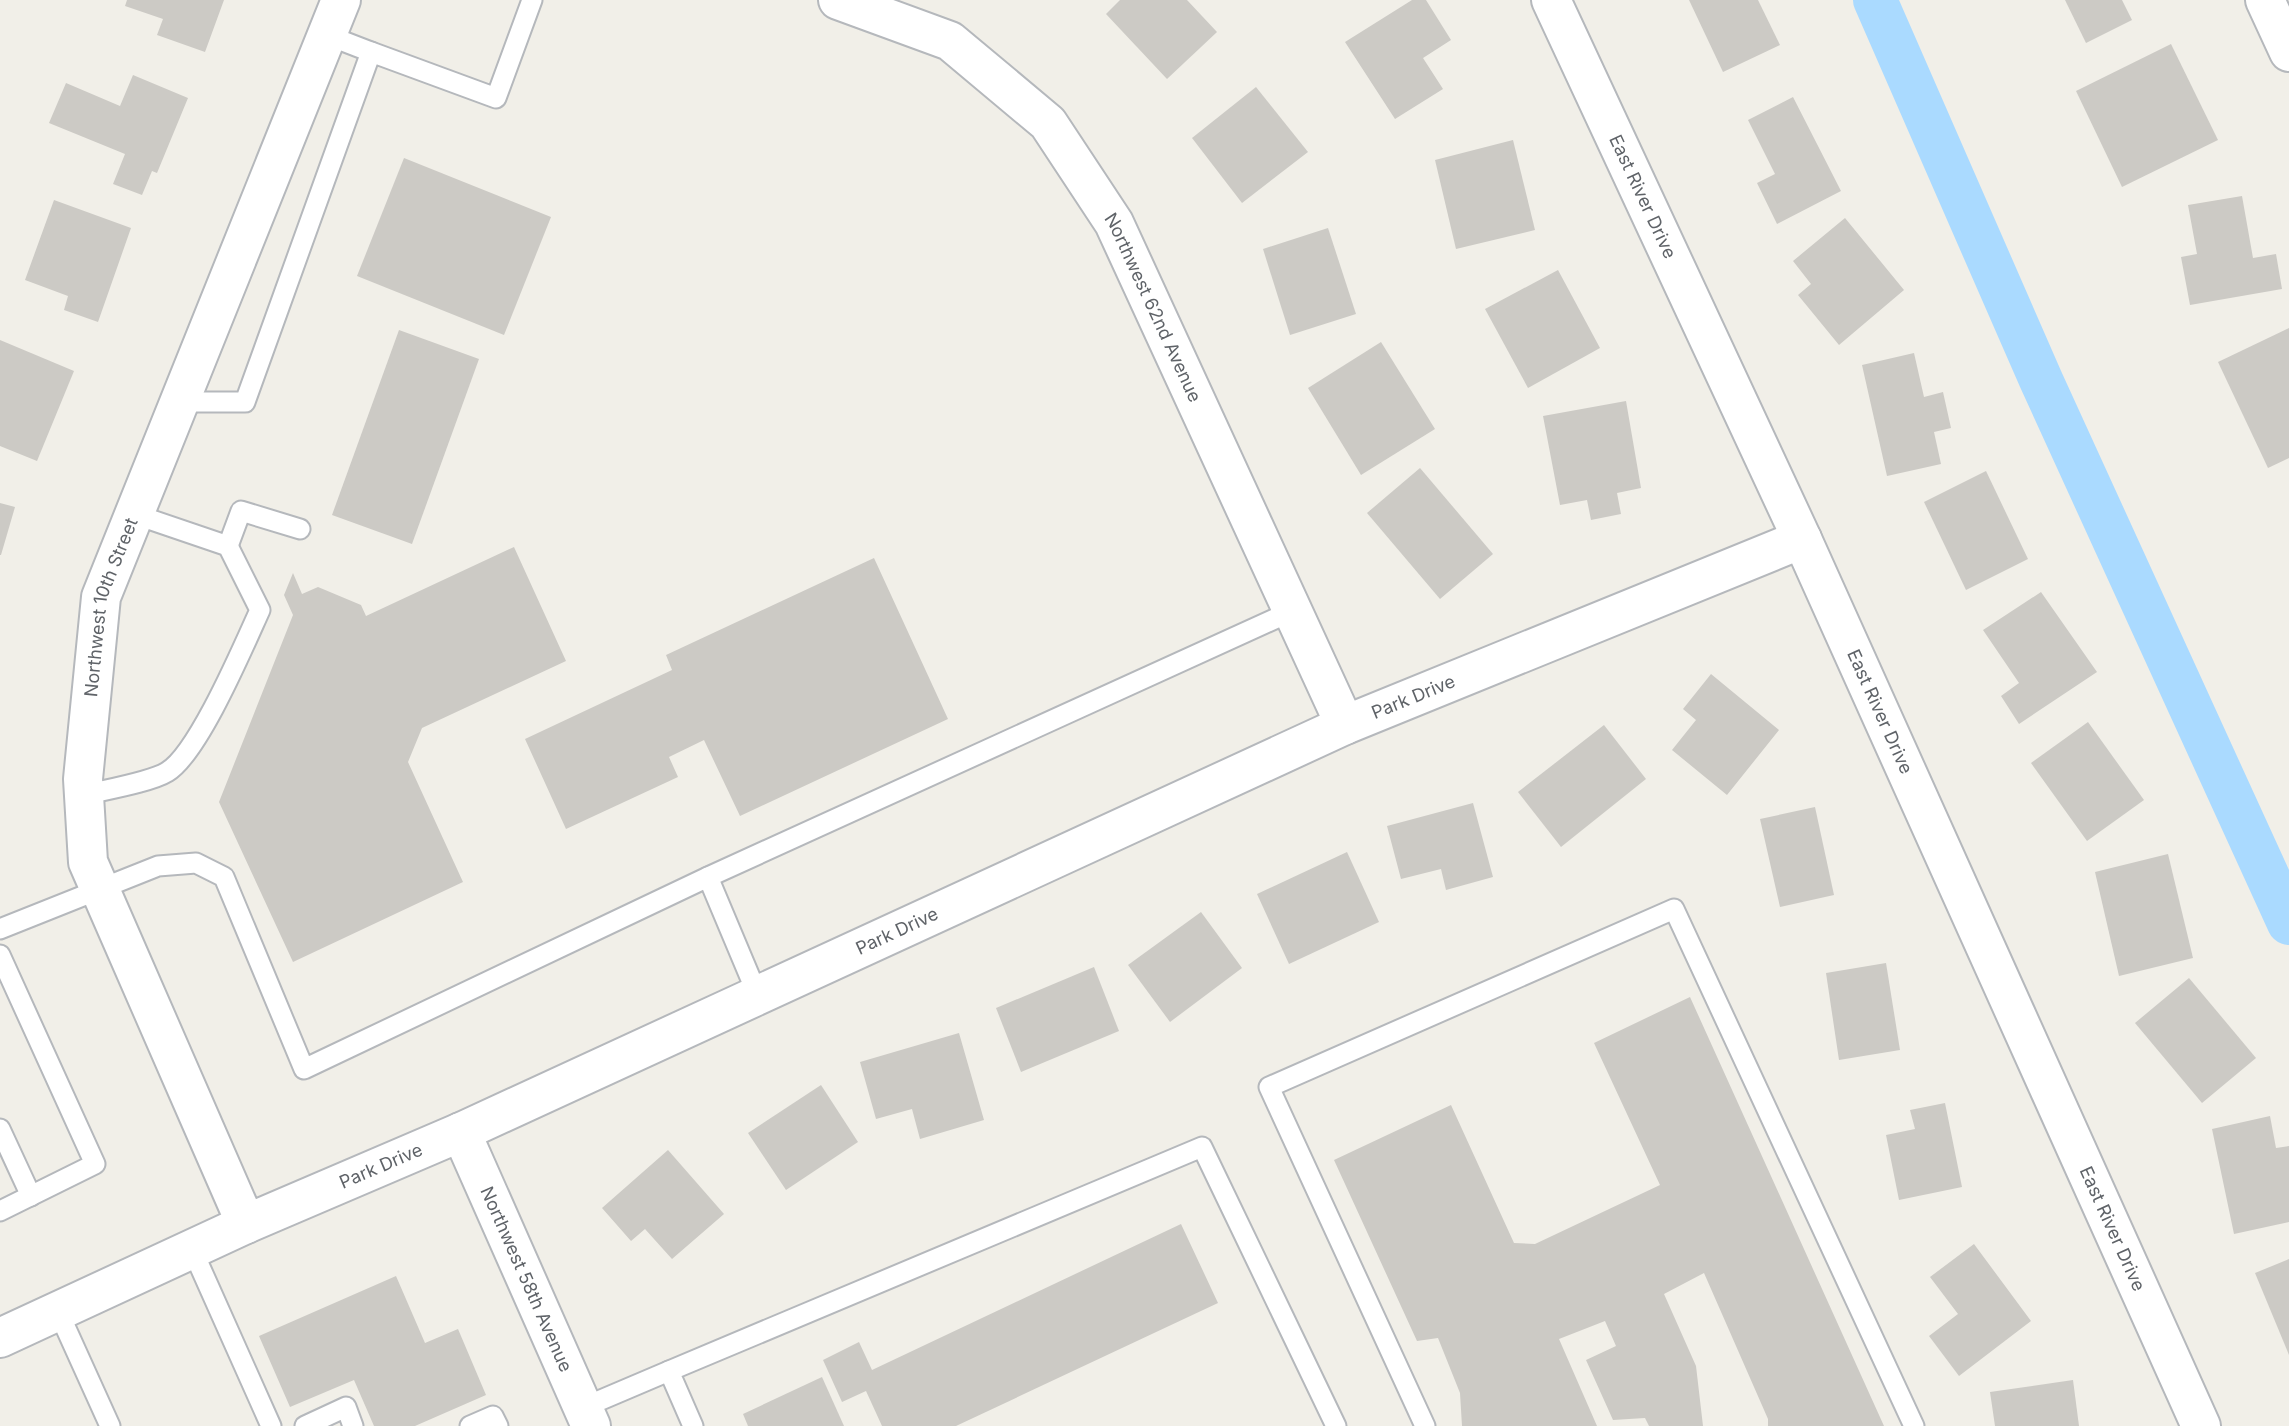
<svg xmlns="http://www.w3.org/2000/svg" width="2289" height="1426" font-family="Inter,sans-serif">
	<rect width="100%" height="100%" fill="#f1efe8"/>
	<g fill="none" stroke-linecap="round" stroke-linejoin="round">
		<polyline stroke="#aadaff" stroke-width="44" points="1875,0 2041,380 2289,923"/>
	</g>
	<g fill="#cccac5">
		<polygon points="127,0 224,0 205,52 157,35 163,19 125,6"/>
		<polygon points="1120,0 1187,0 1217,32 1167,79 1106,14"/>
		<polygon points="1412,0 1426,0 1451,40 1423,58 1443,89 1395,119 1345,42"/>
		<polygon points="1689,0 1758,0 1780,45 1723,72"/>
		<polygon points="2065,0 2122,0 2132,20 2086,43"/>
		<polygon points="2171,44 2218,140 2122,187 2076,91"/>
		<polygon points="133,75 188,98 157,173 152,171 142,195 113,184 125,154 49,123 66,83 120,106"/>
		<polygon points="1256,87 1308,152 1242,203 1192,138"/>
		<polygon points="1793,97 1841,191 1777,224 1757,183 1775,174 1748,120"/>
		<polygon points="1513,140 1535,230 1456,249 1435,160"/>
		<polygon points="404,158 551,217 504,335 357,276"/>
		<polygon points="2242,196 2253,258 2276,254 2282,289 2190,305 2181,257 2197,254 2188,205"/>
		<polygon points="54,200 131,228 98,322 64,310 68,296 25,280"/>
		<polygon points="1845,218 1904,290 1839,345 1798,295 1811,284 1793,261"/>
		<polygon points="1328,228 1356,314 1290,335 1263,249"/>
		<polygon points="1558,270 1600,348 1528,388 1485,309"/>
		<polygon points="2289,328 2289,458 2268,468 2218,362"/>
		<polygon points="399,330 479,359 412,544 332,515"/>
		<polygon points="0,340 74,371 37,461 0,446"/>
		<polygon points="1381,342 1435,429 1361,475 1308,388"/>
		<polygon points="1914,353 1924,397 1943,392 1951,428 1934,432 1941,464 1887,476 1862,365"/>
		<polygon points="1626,401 1641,488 1617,493 1621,514 1591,520 1587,500 1560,505 1543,416"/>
		<polygon points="1420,468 1493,554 1440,599 1367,513"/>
		<polygon points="1986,471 2028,559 1966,590 1924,502"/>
		<polygon points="0,503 15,507 1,555 0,555"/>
		<polygon points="514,547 566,661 422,728 408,762 463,882 293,962 219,802 293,615 284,595 293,573 302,594 318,587 361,605 366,616"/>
		<polygon points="874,558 948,719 740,816 704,740 669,757 678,777 566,829 525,739 672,670 666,655"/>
		<polygon points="2041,592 2097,672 2019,724 2001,696 2019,683 1983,630"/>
		<polygon points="1711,674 1779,730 1727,795 1672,750 1696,720 1683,709"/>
		<polygon points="2088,722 2144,800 2087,841 2031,763"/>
		<polygon points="1604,725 1646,779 1561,847 1518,792"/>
		<polygon points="1473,803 1493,877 1446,890 1441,869 1401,879 1387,826"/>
		<polygon points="1815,807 1834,895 1780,907 1760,819"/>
		<polygon points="1347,852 1379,922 1289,964 1257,894"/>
		<polygon points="2168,854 2193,958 2119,976 2095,872"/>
		<polygon points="1201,912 1242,968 1170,1022 1128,965"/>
		<polygon points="1886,963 1900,1050 1839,1060 1826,973"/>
		<polygon points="1094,967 1119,1031 1021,1072 996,1008"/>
		<polygon points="2189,978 2256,1058 2202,1103 2135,1023"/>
		<polygon points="1690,997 1884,1426 1768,1426 1768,1419 1704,1273 1664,1294 1696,1366 1703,1426 1649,1426 1645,1418 1613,1420 1586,1360 1616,1346 1605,1321 1559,1339 1597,1426 1462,1426 1460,1393 1438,1338 1417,1341 1334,1160 1451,1105 1514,1243 1535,1244 1660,1185 1594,1043"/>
		<polygon points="959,1033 984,1120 920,1139 912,1109 876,1119 860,1062"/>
		<polygon points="821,1085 858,1142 786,1190 748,1133"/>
		<polygon points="1945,1103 1962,1187 1899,1200 1886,1135 1915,1129 1910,1110"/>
		<polygon points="2270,1116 2276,1148 2289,1146 2289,1222 2234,1234 2212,1129"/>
		<polygon points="668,1150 724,1214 672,1259 645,1229 631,1241 602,1208"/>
		<polygon points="1181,1224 1218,1303 956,1426 882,1426 866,1391 842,1402 823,1360 859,1342 872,1370"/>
		<polygon points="1974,1244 2031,1321 1959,1376 1929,1336 1958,1314 1930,1277"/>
		<polygon points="2289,1259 2289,1355 2255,1273"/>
		<polygon points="396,1276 425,1343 458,1329 486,1395 415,1426 374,1426 354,1380 290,1407 259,1336"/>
		<polygon points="822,1377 844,1426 748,1426 743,1414"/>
		<polygon points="2073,1380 2079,1426 1995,1426 1990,1392"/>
	</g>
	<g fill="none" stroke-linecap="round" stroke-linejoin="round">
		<g stroke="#b5b8bc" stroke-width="23">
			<g id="lane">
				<polyline points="327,35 371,52"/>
				<polyline points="180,402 245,402 371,52 496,98 532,0"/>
				<polyline points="228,546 241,511 300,529"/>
				<path d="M84,795C104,790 151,782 167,772C198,754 244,645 260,610L228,546L134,514"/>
				<polyline points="708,877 758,996"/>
				<polyline points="0,929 158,866 196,863 224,877 304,1069 708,877 1292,611"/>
				<polyline points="0,955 95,1164 0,1211"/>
				<polyline points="0,1129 31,1196"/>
				<polyline points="192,1249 271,1426"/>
				<polyline points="58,1311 110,1426"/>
				<polyline points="582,1408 669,1371"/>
				<polyline points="305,1426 346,1407 353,1426"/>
				<polyline points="470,1426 493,1416 498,1426"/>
				<polyline points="693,1426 669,1371 1202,1147 1336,1426"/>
				<polyline points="1425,1426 1269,1087 1674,909 1914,1426"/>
			</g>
		</g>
		<g stroke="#b5b8bc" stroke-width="42">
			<g id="street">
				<path id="s1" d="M838,0L950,41L1048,123L1114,223L1345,725"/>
				<path id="s2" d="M1551,0L1802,539L2201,1426"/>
				<polyline points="2265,0 2289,52"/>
				<path id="s3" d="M461,1132L591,1426"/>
				<path id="s4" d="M246,1224L88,862L83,779L101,597L341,0"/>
				<path id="s5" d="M0,1338L246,1224L461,1132L1345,725L1802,539"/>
			</g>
		</g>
		<use href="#lane" stroke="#fff" stroke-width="19"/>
		<use href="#street" stroke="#fff" stroke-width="38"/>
	</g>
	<g text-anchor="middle" stroke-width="5" stroke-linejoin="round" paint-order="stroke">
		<g font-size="18" fill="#5f6368" stroke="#fff">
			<text dy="6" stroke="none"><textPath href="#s2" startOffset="217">East River Drive</textPath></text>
			<text dy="6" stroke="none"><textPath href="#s1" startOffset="460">Northwest 62nd Avenue</textPath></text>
			<text dy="6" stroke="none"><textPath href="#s4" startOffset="653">Northwest 10th Street</textPath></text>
			<text dy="6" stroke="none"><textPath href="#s5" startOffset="1552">Park Drive</textPath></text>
			<text dy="6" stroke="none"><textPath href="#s2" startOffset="784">East River Drive</textPath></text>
			<text dy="6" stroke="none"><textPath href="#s5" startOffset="985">Park Drive</textPath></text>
			<text dy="6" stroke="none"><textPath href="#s5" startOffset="418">Park Drive</textPath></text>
			<text dy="6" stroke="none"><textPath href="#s2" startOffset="1351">East River Drive</textPath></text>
			<text dy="6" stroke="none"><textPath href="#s3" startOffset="161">Northwest 58th Avenue</textPath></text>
		</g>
	</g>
</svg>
